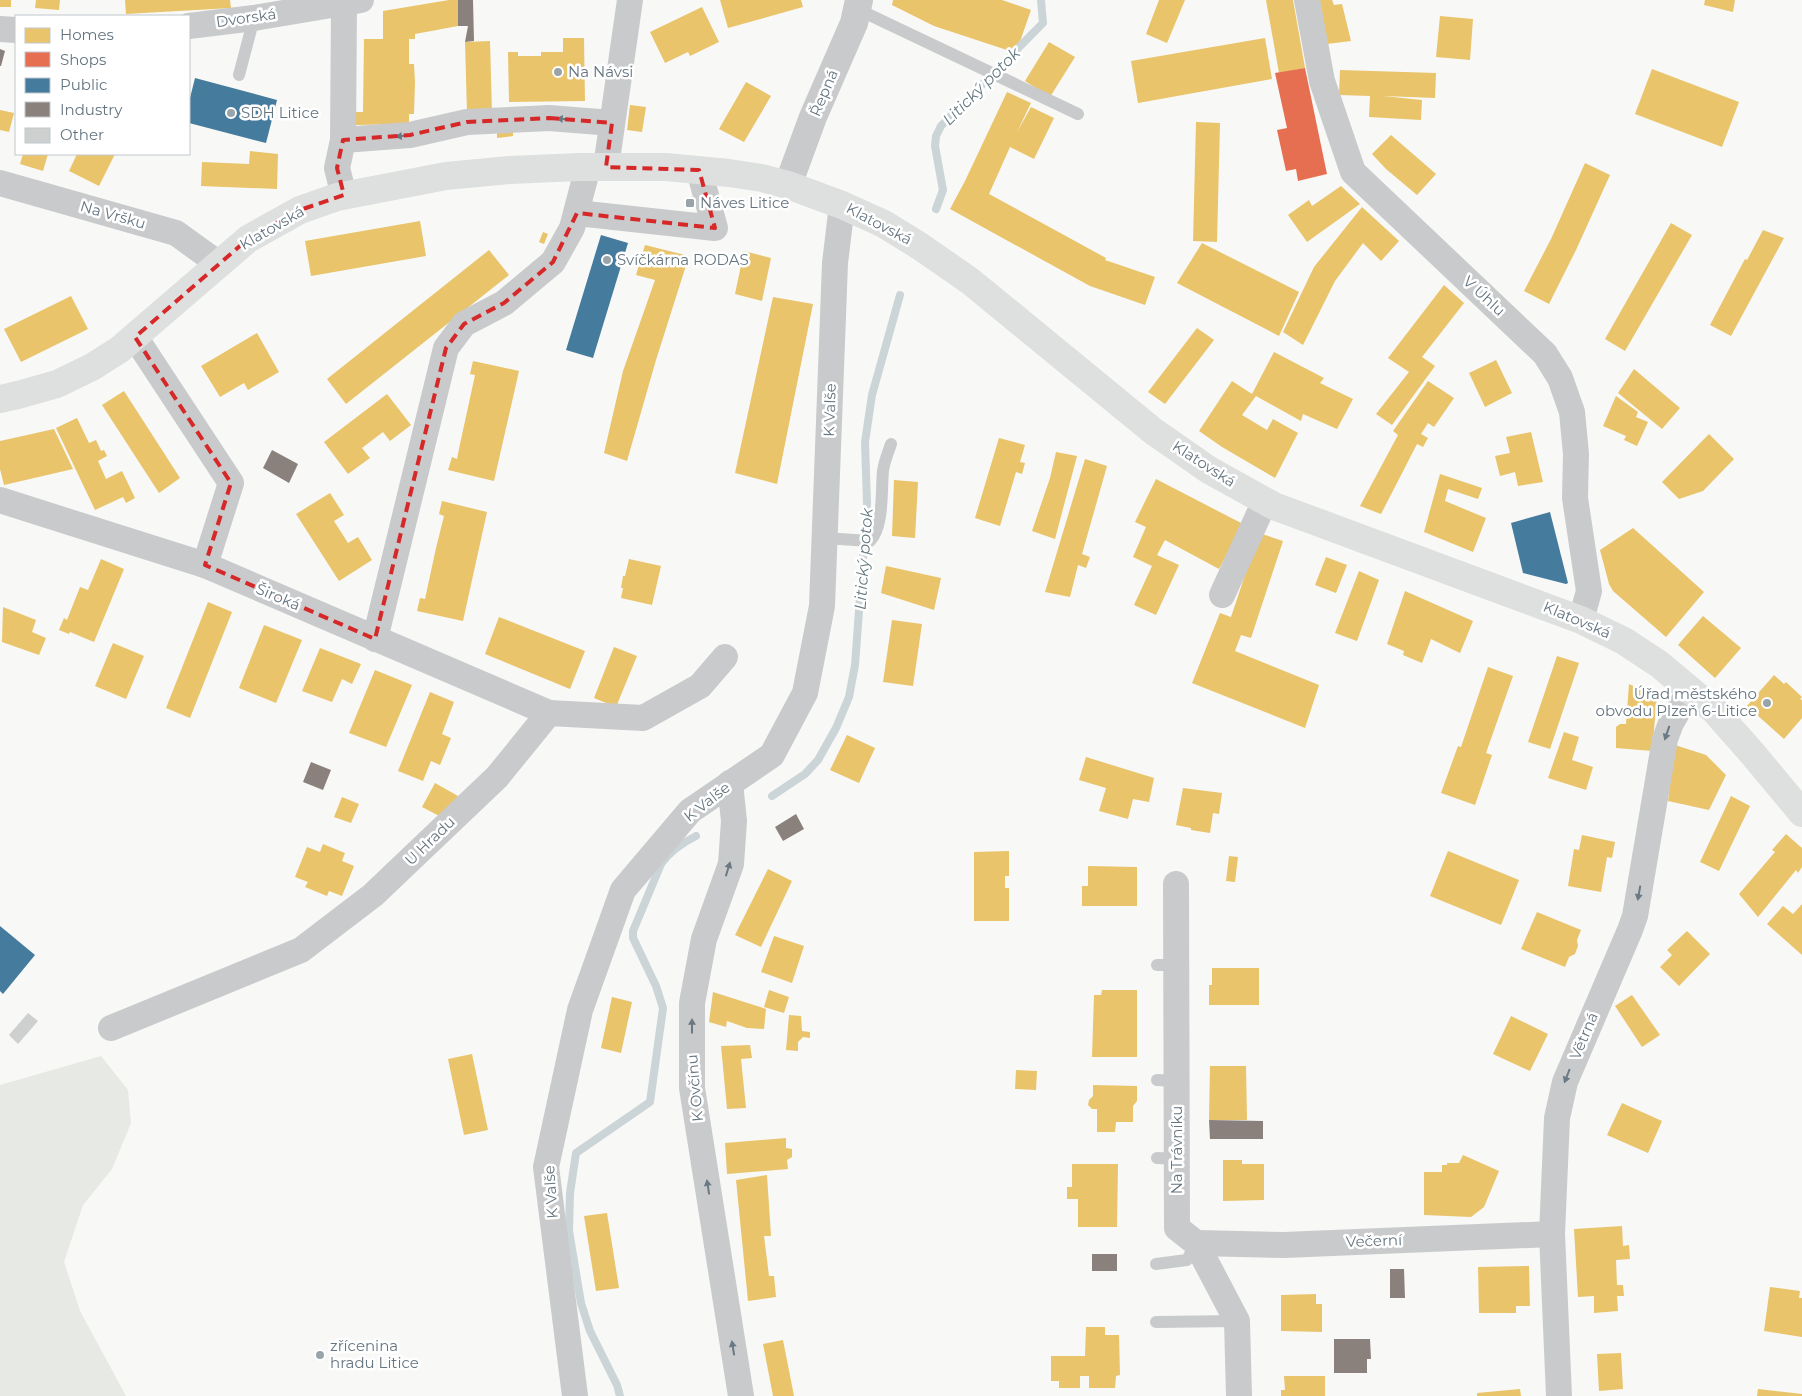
<svg xmlns="http://www.w3.org/2000/svg" width="1802" height="1396" font-family="Montserrat,sans-serif">
	<rect width="100%" height="100%" fill="#f8f8f7"/>
	<polygon fill="#e7e9e5" points="101,1056 128,1090 131,1123 112,1169 83,1205 64,1262 80,1311 126,1396 0,1396 0,1085"/>
	<g fill="#e9c46a">
		<rect x="0" y="0" width="11" height="7"/>
		<polygon points="36,0 60,0 59,10 35,8"/>
		<polygon points="125,0 230,0 231,8 126,14"/>
		<polygon points="449,0 458,0 458,26 415,34 415,39 409,39 409,64 414,64 415,82 414,114 409,114 409,124 355,125 356,112 363,112 364,39 383,39 383,11"/>
		<polygon points="720,0 801,0 803,7 728,28"/>
		<polygon points="893,0 1002,0 1031,10 1016,53 934,26 892,5"/>
		<polygon points="1159,0 1185,0 1167,43 1146,34"/>
		<polygon points="1266,0 1293,0 1305,68 1279,73"/>
		<polygon points="1317,0 1332,0 1334,5 1342,4 1351,41 1327,44"/>
		<polygon points="1705,0 1735,0 1733,12 1704,5"/>
		<polygon points="702,7 719,42 690,56 688,52 665,63 650,32"/>
		<polygon points="1440,16 1473,19 1470,60 1436,57"/>
		<polygon points="563,38 584,38 585,101 509,102 508,52 518,52 518,56 541,56 541,52 563,52"/>
		<polygon points="1265,38 1272,79 1138,103 1131,61"/>
		<polygon points="490,41 492,113 467,113 465,42"/>
		<polygon points="1049,42 1075,57 1050,97 1025,81"/>
		<polygon points="1652,69 1739,102 1722,147 1635,114"/>
		<polygon points="1340,70 1436,73 1435,98 1383,96 1422,100 1421,120 1369,117 1370,96 1339,95"/>
		<polygon points="746,82 771,96 744,142 719,129"/>
		<polygon points="1007,92 1031,103 1017,132 1031,107 1054,118 1034,159 1010,147 989,194 1106,258 1105,260 1155,277 1145,305 1090,286 950,209 965,181"/>
		<polygon points="630,105 646,107 642,132 627,130"/>
		<polygon points="0,110 14,113 9,132 0,130"/>
		<polygon points="1196,122 1220,123 1217,242 1193,241"/>
		<polygon points="513,131 513,136 497,138 497,132"/>
		<polygon points="1391,135 1436,174 1417,195 1386,169 1372,154"/>
		<polygon points="250,151 278,154 277,189 201,186 202,162 249,164"/>
		<polygon points="23,154 48,154 43,171 20,164"/>
		<polygon points="77,154 115,154 99,186 69,171"/>
		<polygon points="1585,163 1610,175 1576,250 1549,304 1524,291 1551,239"/>
		<polygon points="1341,186 1360,204 1307,242 1288,215 1309,200 1312,206"/>
		<polygon points="1362,207 1399,241 1381,261 1363,243 1335,281 1303,345 1283,332 1314,267"/>
		<polygon points="420,221 426,256 311,276 305,241"/>
		<polygon points="1671,223 1692,235 1625,351 1605,339"/>
		<polygon points="1763,230 1784,238 1731,336 1710,325 1745,259 1747,260"/>
		<polygon points="543,232 548,234 544,244 539,242"/>
		<polygon points="1202,243 1299,292 1279,336 1177,283"/>
		<polygon points="645,245 689,256 656,360 627,461 604,453 623,371 655,280 636,275"/>
		<polygon points="489,250 509,275 346,404 327,379"/>
		<polygon points="744,251 771,258 762,301 735,294"/>
		<polygon points="1444,285 1464,303 1422,357 1435,366 1392,425 1376,414 1409,372 1388,358"/>
		<polygon points="71,296 88,329 21,362 4,329"/>
		<polygon points="773,297 813,304 777,484 735,473"/>
		<polygon points="1197,328 1214,340 1165,404 1148,392"/>
		<polygon points="257,333 279,372 248,390 244,383 220,397 201,366"/>
		<polygon points="1274,352 1324,378 1320,383 1353,399 1337,429 1303,414 1301,421 1256,396 1242,415 1267,430 1273,419 1298,433 1275,478 1222,447 1199,431 1232,381 1252,394"/>
		<polygon points="1496,360 1512,393 1485,407 1469,373"/>
		<polygon points="473,361 519,371 494,481 448,470 452,457 457,459 460,444 475,375 470,374"/>
		<polygon points="1634,369 1680,408 1662,429 1618,393"/>
		<polygon points="1428,381 1454,398 1434,427 1428,423 1421,434 1428,438 1423,447 1417,444 1381,514 1360,506 1398,435 1393,431"/>
		<polygon points="124,391 180,478 159,493 102,405"/>
		<polygon points="387,394 411,425 390,441 383,432 362,448 370,458 348,474 324,442"/>
		<polygon points="1616,396 1638,412 1636,417 1648,422 1637,446 1624,440 1626,436 1603,426"/>
		<polygon points="77,418 89,443 96,440 101,451 104,450 107,456 98,461 106,479 122,471 135,498 126,503 123,497 95,510 56,428"/>
		<polygon points="54,429 73,469 4,485 0,469 0,441"/>
		<polygon points="1531,432 1543,482 1518,486 1515,472 1500,476 1495,456 1510,453 1506,437"/>
		<polygon points="1709,434 1734,459 1703,491 1679,499 1662,482"/>
		<polygon points="999,438 1025,445 1020,462 1025,463 1022,474 1016,472 1000,526 975,518"/>
		<polygon points="1056,452 1077,456 1055,539 1032,531 1050,478"/>
		<polygon points="1085,459 1107,466 1082,554 1090,557 1086,568 1078,565 1070,597 1045,592"/>
		<polygon points="1440,474 1482,488 1478,499 1448,489 1445,501 1486,518 1473,552 1424,532"/>
		<polygon points="1156,479 1243,524 1219,569 1165,540 1157,555 1179,565 1156,615 1134,605 1152,566 1133,557 1146,527 1135,522"/>
		<polygon points="894,480 918,482 915,538 892,536"/>
		<polygon points="330,493 344,515 334,521 348,543 358,537 372,560 339,581 296,514"/>
		<polygon points="442,501 487,512 463,621 417,611 420,598 425,599 436,548 444,516 439,514"/>
		<polygon points="1633,528 1704,592 1666,637 1613,591 1609,584 1600,550"/>
		<polygon points="1259,533 1283,541 1251,638 1241,635 1235,651 1319,685 1305,728 1192,683 1220,613 1231,617"/>
		<polygon points="1326,557 1347,565 1336,593 1315,585"/>
		<polygon points="101,559 124,569 94,642 70,632 69,634 59,630 64,618 67,620 80,587 88,590"/>
		<polygon points="629,559 661,566 652,605 621,598 623,588 621,588 623,576 625,576"/>
		<polygon points="886,566 941,578 934,610 881,593"/>
		<polygon points="1359,571 1379,580 1357,641 1335,633"/>
		<polygon points="1405,591 1473,621 1460,653 1431,639 1422,663 1403,655 1404,651 1387,644"/>
		<polygon points="208,602 232,612 190,718 166,708"/>
		<polygon points="3,607 36,620 32,632 46,638 39,655 2,642"/>
		<polygon points="1703,616 1741,648 1715,678 1678,645"/>
		<polygon points="499,617 585,651 570,689 485,654"/>
		<polygon points="892,620 922,624 913,686 883,682"/>
		<polygon points="264,625 302,640 276,703 239,688"/>
		<polygon points="113,643 144,656 126,699 95,686"/>
		<polygon points="614,647 637,656 616,707 594,698"/>
		<polygon points="320,648 361,664 352,684 342,679 332,702 302,691"/>
		<polygon points="1557,656 1579,663 1550,749 1528,742"/>
		<polygon points="1488,667 1513,676 1486,753 1492,755 1475,805 1441,793 1458,746 1461,747"/>
		<polygon points="375,670 412,685 386,747 349,733"/>
		<polygon points="1774,675 1784,684 1786,682 1802,697 1800,699 1802,700 1802,718 1784,739 1747,706"/>
		<polygon points="1629,684 1657,697 1652,751 1616,748 1616,727 1620,724 1626,724"/>
		<polygon points="430,692 454,702 442,734 451,738 440,765 431,761 423,781 398,771"/>
		<polygon points="1564,732 1579,737 1572,760 1593,767 1586,790 1548,778"/>
		<polygon points="847,735 875,748 859,783 830,770"/>
		<polygon points="1675,745 1706,755 1726,775 1709,810 1668,801"/>
		<polygon points="1086,757 1154,778 1149,802 1133,799 1128,819 1099,811 1106,788 1079,780"/>
		<polygon points="435,783 458,796 445,819 422,807"/>
		<polygon points="1183,788 1222,793 1219,814 1213,813 1210,833 1191,830 1191,828 1176,825"/>
		<polygon points="1731,796 1750,806 1719,871 1700,862"/>
		<polygon points="342,797 359,804 351,823 334,817"/>
		<polygon points="1786,834 1802,848 1802,867 1798,873 1796,870 1758,917 1739,894 1775,852 1772,850"/>
		<polygon points="1582,835 1615,842 1612,858 1607,857 1601,892 1568,886 1574,849 1579,850"/>
		<polygon points="323,844 345,853 342,861 354,866 342,896 329,891 327,896 305,887 308,882 295,877 307,847 320,852"/>
		<polygon points="1009,851 1009,876 1005,876 1005,888 1009,888 1009,921 974,921 974,852"/>
		<polygon points="1448,851 1519,880 1501,925 1430,896"/>
		<polygon points="1229,856 1238,857 1235,882 1226,881"/>
		<polygon points="1088,866 1137,867 1137,906 1082,906 1082,886 1088,886"/>
		<polygon points="768,869 792,881 761,947 735,935"/>
		<polygon points="1802,904 1802,955 1767,924 1783,906 1793,914"/>
		<polygon points="1537,912 1581,930 1577,940 1578,946 1575,954 1569,957 1565,967 1521,949"/>
		<polygon points="1687,931 1710,954 1679,986 1660,967 1672,955 1667,950"/>
		<polygon points="774,936 804,946 792,983 761,972"/>
		<polygon points="1212,968 1259,968 1259,1005 1209,1005 1209,985 1212,985"/>
		<polygon points="769,990 789,997 784,1013 764,1007"/>
		<polygon points="1102,990 1137,990 1137,1057 1092,1057 1094,995 1101,995"/>
		<polygon points="713,992 766,1009 764,1029 747,1028 727,1021 726,1027 709,1022"/>
		<polygon points="1632,995 1660,1035 1642,1047 1615,1006"/>
		<polygon points="612,997 632,1002 621,1053 601,1048"/>
		<polygon points="789,1015 801,1016 802,1031 810,1032 810,1038 803,1037 798,1042 798,1051 786,1050"/>
		<polygon points="1511,1016 1548,1034 1530,1071 1493,1054"/>
		<polygon points="750,1045 752,1058 741,1059 746,1108 727,1109 721,1046"/>
		<polygon points="472,1054 488,1130 464,1135 448,1059"/>
		<polygon points="1210,1066 1246,1066 1247,1120 1209,1120"/>
		<polygon points="1016,1070 1037,1071 1036,1090 1015,1089"/>
		<polygon points="1093,1085 1137,1086 1137,1101 1133,1106 1133,1122 1116,1122 1115,1132 1097,1132 1097,1109 1092,1109 1088,1105 1089,1100 1093,1096"/>
		<polygon points="1622,1103 1662,1121 1648,1153 1607,1135"/>
		<polygon points="786,1138 786,1148 792,1149 792,1157 787,1160 788,1169 727,1174 725,1143"/>
		<polygon points="1463,1155 1499,1171 1484,1207 1471,1217 1424,1215 1424,1172 1442,1172 1442,1165 1447,1165 1447,1163 1459,1163"/>
		<polygon points="1223,1160 1242,1160 1242,1164 1264,1164 1264,1200 1223,1201"/>
		<polygon points="1072,1164 1118,1164 1117,1227 1078,1227 1078,1199 1067,1199 1067,1187 1072,1187"/>
		<polygon points="767,1175 771,1236 764,1236 769,1276 774,1276 776,1297 748,1301 736,1180"/>
		<polygon points="607,1213 619,1288 596,1291 584,1216"/>
		<polygon points="1622,1226 1623,1246 1629,1245 1630,1259 1616,1260 1617,1285 1623,1285 1624,1296 1617,1296 1618,1311 1594,1313 1594,1296 1578,1297 1574,1229"/>
		<polygon points="1529,1266 1530,1306 1516,1306 1516,1313 1479,1313 1478,1267"/>
		<polygon points="1770,1287 1800,1291 1799,1298 1802,1298 1802,1337 1764,1331"/>
		<polygon points="1316,1294 1316,1304 1322,1304 1322,1332 1281,1331 1281,1295"/>
		<polygon points="1086,1327 1105,1327 1105,1335 1119,1335 1120,1375 1116,1376 1115,1388 1089,1388 1089,1376 1080,1376 1080,1388 1059,1388 1059,1381 1051,1381 1051,1356 1085,1356"/>
		<polygon points="783,1340 794,1396 773,1396 763,1344"/>
		<polygon points="1621,1353 1623,1389 1599,1391 1597,1354"/>
		<polygon points="1284,1376 1325,1376 1325,1396 1281,1396 1281,1390 1285,1390"/>
		<polygon points="1520,1389 1521,1396 1477,1396 1477,1393"/>
		<polygon points="1758,1389 1802,1394 1802,1396 1757,1396"/>
	</g>
	<polygon fill="#e76f51" points="1305,68 1327,174 1298,181 1296,169 1286,171 1277,130 1287,128 1275,73"/>
	<g fill="#457b9d">
		<polygon points="195,78 277,100 266,143 189,123 189,102"/>
		<polygon points="601,235 628,243 593,358 566,350"/>
		<polygon points="1550,512 1568,583 1566,584 1523,573 1511,523"/>
		<polygon points="0,926 35,955 3,994 0,991"/>
	</g>
	<g fill="#8a817c">
		<polygon points="458,0 473,0 474,41 465,42 468,26 458,26"/>
		<polygon points="0,49 5,51 1,66 0,66"/>
		<polygon points="272,450 298,464 289,483 263,468"/>
		<polygon points="311,762 331,770 323,790 303,782"/>
		<polygon points="796,814 804,829 783,841 775,827"/>
		<polygon points="1209,1120 1263,1121 1263,1139 1210,1139"/>
		<rect x="1092" y="1254" width="25" height="17"/>
		<polygon points="1390,1269 1404,1269 1405,1298 1390,1298"/>
		<polygon points="1334,1339 1370,1339 1371,1359 1367,1359 1367,1373 1334,1373"/>
	</g>
	<g fill="none" stroke-linecap="round" stroke-linejoin="round">
		<g stroke="#cbd4d6" stroke-width="8">
			<polyline points="936,209 943,190 935,146 936,136 941,126 1043,23 1041,0"/>
			<polyline points="772,796 805,774 818,760 836,728 849,697 855,665 867,503 865,442 872,395 900,295"/>
			<path d="M620,1396L617,1385L590,1331L581,1303L569,1231L570,1193L576,1153L650,1102L663,1008L656,986L633,938V931L661,864C670,851 682,843 696,836"/>
		</g>
	</g>
	<polygon fill="#ced0d0" points="28,1013 38,1021 18,1044 9,1035"/>
	<g fill="none" stroke-linecap="round" stroke-linejoin="round">
		<g stroke="#c9cacb" stroke-width="12">
			<polyline points="857,9 1078,114"/>
			<polyline points="239,75 254,18"/>
			<path d="M824,538L870,541C884,527 881,491 883,471C884,462 888,453 891,444"/>
			<polyline points="1157,965 1176,965"/>
			<polyline points="1157,1080 1176,1081"/>
			<polyline points="1157,1158 1176,1159"/>
			<polyline points="1156,1264 1187,1260 1196,1243"/>
			<polyline points="1156,1322 1237,1321"/>
		</g>
		<g stroke="#c9cacb" stroke-width="26">
			<polyline points="1307,0 1322,81 1353,172 1545,354 1560,378 1572,412 1576,454 1575,498 1589,591 1581,620"/>
			<polyline points="189,26 254,18 361,0"/>
			<polyline points="0,29 16,30"/>
			<polyline points="343,140 410,135 467,122 549,118 612,123"/>
			<polyline points="606,167 630,0"/>
			<polyline points="0,183 176,233 219,264"/>
			<polyline points="344,196 337,168 343,140 344,4"/>
			<polyline points="577,213 715,228 699,170"/>
			<polyline points="135,337 231,483 205,565"/>
			<polyline points="0,500 205,565 549,713"/>
			<polyline points="1222,595 1265,501"/>
			<polyline points="375,639 446,348 464,324 504,303 553,262 572,228 588,167"/>
			<polyline points="730,783 734,821 731,864 704,939 692,1003 692,1088 741,1396"/>
			<polyline points="1176,884 1177,1228 1196,1243 1237,1321 1239,1396"/>
			<polyline points="111,1028 301,950 373,895 497,777 549,713 643,718 700,686 725,657"/>
			<polyline points="1196,1243 1284,1245 1552,1234"/>
			<polyline points="575,1396 546,1167 580,1010 623,890 690,811 772,755 805,693 822,606 835,263 842,205"/>
			<polyline points="1559,1396 1552,1234 1557,1118 1565,1082 1630,930 1635,916 1665,739 1671,723 1690,690"/>
		</g>
		<polyline stroke="#c9cacb" stroke-width="28" points="788,185 813,117 854,23 859,0"/>
		<polyline stroke="#dedfdf" stroke-width="28" points="0,399 18,395 57,384 92,367 119,350 248,239 300,210 337,197 446,176 510,170 579,167 666,167 729,173 762,178 788,185 842,205 884,224 921,247 970,281 1153,431 1209,470 1274,506 1581,620 1624,641 1659,664 1714,710 1752,753 1802,813"/>
	</g>
	<defs><path id="oneway-solid" d="M-6-.8H1V-3.2L6.5 0L1 3.2V.8H-6Z" transform="scale(1.25)"/></defs>
	<g fill="#6a7984">
		<use href="#oneway-solid" transform="translate(564 119) rotate(-176)"/>
		<use href="#oneway-solid" transform="translate(403 136) rotate(175)"/>
		<use href="#oneway-solid" transform="translate(1667 733) rotate(109)"/>
		<use href="#oneway-solid" transform="translate(728 869) rotate(-73)"/>
		<use href="#oneway-solid" transform="translate(1639 893) rotate(100)"/>
		<use href="#oneway-solid" transform="translate(692 1026) rotate(-90)"/>
		<use href="#oneway-solid" transform="translate(1567 1076) rotate(111)"/>
		<use href="#oneway-solid" transform="translate(708 1187) rotate(-99)"/>
		<use href="#oneway-solid" transform="translate(733 1348) rotate(-99)"/>
	</g>
	<path fill="none" stroke="#d62828" stroke-width="4" stroke-dasharray="10 6" stroke-linejoin="round" d="M549,118L612,123L606,167L699,170L715,228L577,213L553,262L504,303L464,324L446,348L375,639L205,565L231,483L135,337L248,239L300,210L344,195L337,168L343,140L410,135L467,122Z"/>
	<g fill="#98a3aa" stroke="#fff" stroke-width="2">
		<circle cx="558" cy="72" r="5"/>
		<circle cx="231" cy="113" r="5"/>
		<rect x="685" y="198" width="10" height="10" rx="2.5"/>
		<circle cx="607" cy="260" r="5"/>
		<circle cx="1767" cy="703" r="5"/>
		<circle cx="320" cy="1355" r="5"/>
	</g>
	<g text-anchor="middle" stroke-width="5" stroke-linejoin="round" paint-order="stroke">
		<g font-size="15" fill="#657580" stroke="#fff">
			<text transform="translate(246 18) rotate(-8)" y="5">Dvorská</text>
			<text transform="translate(824 93) rotate(-67)" y="5">Řepná</text>
			<text transform="translate(113 215) rotate(16)" y="5">Na Vršku</text>
			<text transform="translate(879 224) rotate(28)" y="5">Klatovská</text>
			<text transform="translate(272 228) rotate(-30)" y="5">Klatovská</text>
			<text transform="translate(1484 296) rotate(43)" y="5">V Úhlu</text>
			<text transform="translate(830 410) rotate(-88)" y="5">K Valše</text>
			<text transform="translate(1204 464) rotate(33)" y="5">Klatovská</text>
			<text transform="translate(278 597) rotate(23)" y="5">Široká</text>
			<text transform="translate(1577 620) rotate(23)" y="5">Klatovská</text>
			<text transform="translate(707 802) rotate(-38)" y="5">K Valše</text>
			<text transform="translate(430 841) rotate(-44)" y="5">U Hradu</text>
			<text transform="translate(1584 1036) rotate(-67)" y="5">Větrná</text>
			<text transform="translate(695 1088) rotate(-95)" y="5">K Ovčínu</text>
			<text transform="translate(1177 1150) rotate(-90)" y="5">Na Trávníku</text>
			<text transform="translate(551 1192) rotate(-94)" y="5">K Valše</text>
			<text transform="translate(1374 1241) rotate(-2)" y="5">Večerní</text>
		</g>
		<g font-size="15" fill="#657580" stroke="#fff" text-anchor="start">
			<text x="568" y="77">Na Návsi</text>
			<text x="241" y="118">SDH Litice</text>
			<text x="700" y="208">Náves Litice</text>
			<text x="617" y="265">Svíčkárna RODAS</text>
			<text x="1757" y="699" text-anchor="end">Úřad městského<tspan x="1757" dy="17">obvodu Plzeň 6-Litice</tspan></text>
			<text x="330" y="1351">zřícenina<tspan x="330" dy="17">hradu Litice</tspan></text>
		</g>
		<g font-size="16" font-style="italic" fill="#657a81" stroke="#fff">
			<text transform="translate(981 86) rotate(-45)" y="6">Litický potok</text>
			<text transform="translate(863 559) rotate(-86)" y="6">Litický potok</text>
		</g>
	</g>
	<rect x="15" y="15" width="175" height="140" fill="#ffffff" stroke="#c1c8cc"/>
	<rect x="25" y="28" width="25" height="15" fill="#e9c46a" stroke="#c1c8cc"/>
	<text x="60" y="40" font-size="15" fill="#657580">Homes</text>
	<rect x="25" y="52" width="25" height="15" fill="#e76f51" stroke="#c1c8cc"/>
	<text x="60" y="65" font-size="15" fill="#657580">Shops</text>
	<rect x="25" y="78" width="25" height="15" fill="#457b9d" stroke="#c1c8cc"/>
	<text x="60" y="90" font-size="15" fill="#657580">Public</text>
	<rect x="25" y="102" width="25" height="15" fill="#8a817c" stroke="#c1c8cc"/>
	<text x="60" y="115" font-size="15" fill="#657580">Industry</text>
	<rect x="25" y="128" width="25" height="15" fill="#ced0d0" stroke="#c1c8cc"/>
	<text x="60" y="140" font-size="15" fill="#657580">Other</text>
</svg>
